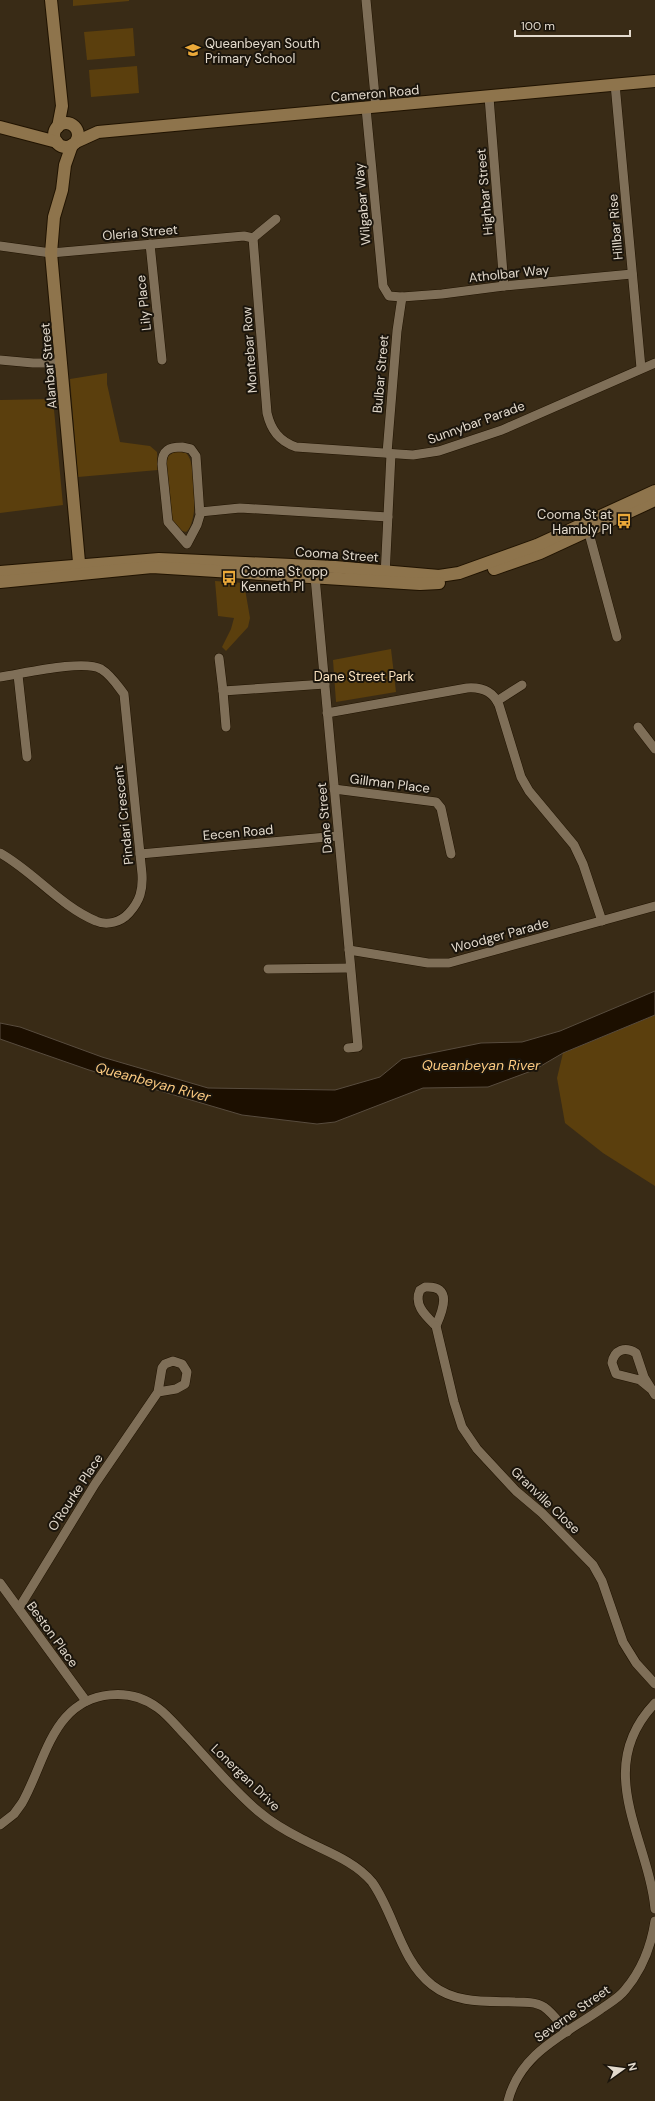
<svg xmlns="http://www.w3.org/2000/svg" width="655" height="2101" font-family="'DM Sans',sans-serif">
	<rect width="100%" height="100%" fill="#392b16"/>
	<g fill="#5b3f0d">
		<polygon points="73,0 129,0 129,1 73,6"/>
		<polygon points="133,28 135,56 87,60 84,32"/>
		<polygon points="137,66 139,93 91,97 89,70"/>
		<polygon points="107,373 107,384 120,442 150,446 157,452 158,470 78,477 70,379"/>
		<polygon points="53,399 63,505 0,513 0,400"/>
		<path d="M176,451L186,453C197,462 199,523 186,532C181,531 177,528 174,523C168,514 164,465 168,456Z"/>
		<polygon points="215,581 244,583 250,618 248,627 226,651 222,647 231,629 234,618 218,616"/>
		<polygon points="391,649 396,692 336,702 333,660"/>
		<polygon points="655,1015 655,1186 603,1153 565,1123 557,1078 563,1053"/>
	</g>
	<polygon fill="#1c0f00" stroke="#584c3e" points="655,991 655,1015 563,1053 534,1070 488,1087 423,1088 335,1122 317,1124 242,1115 89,1070 0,1039 0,1023 20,1027 102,1057 208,1088 335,1090 380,1077 402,1059 481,1043 522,1042 560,1031"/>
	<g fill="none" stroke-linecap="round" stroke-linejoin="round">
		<g stroke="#201301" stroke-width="10">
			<g id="street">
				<polyline points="366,0 376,107"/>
				<polyline points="615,84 641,368"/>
				<polyline points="489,97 504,286"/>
				<polyline points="366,108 383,286 389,296 402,297 442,294 504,286 632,274"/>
				<path d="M253,238L267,413C271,430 279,441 296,447L413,455L439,451L502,430L655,363"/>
				<polyline points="150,244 162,360"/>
				<polyline points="0,246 51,253 244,236 253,238 276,219"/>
				<polyline points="0,360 33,363 62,363"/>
				<path d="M182,447L191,449L196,456L200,515L197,525L187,544L168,522L162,464C162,450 169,447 182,447Z"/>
				<polyline points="387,453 397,331 402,297"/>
				<polyline points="200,512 240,508 388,517"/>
				<polyline points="587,526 617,637"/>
				<polyline points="385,576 391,454"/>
				<polyline points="315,577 358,1047 348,1048"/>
				<polyline points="219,658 223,691"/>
				<polyline points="18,675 27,757"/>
				<path d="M0,677C22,674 83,659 101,669C111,675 117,685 124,694L142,874C143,890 140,901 129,913C121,922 107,926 96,921C60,906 34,872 0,853"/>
				<polyline points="497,701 522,685"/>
				<path d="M327,713L467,688C481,687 493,691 499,705L521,777L529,791L574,845L583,864L602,921"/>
				<polyline points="226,727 223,691 325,684"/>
				<polyline points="638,727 655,749"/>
				<polyline points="334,789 436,802 441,808 451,854"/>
				<polyline points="140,854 338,836"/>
				<polyline points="349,950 428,963 449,963 655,906"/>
				<polyline points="268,969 350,968"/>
				<path d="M425,1287C453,1285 443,1310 436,1326C426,1316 413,1305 420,1290Z"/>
				<polyline points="436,1326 454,1402 462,1427 477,1449 516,1491 542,1513 593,1565 602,1581 623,1642 636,1663 655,1684"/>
				<path d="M651,1389L640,1380L616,1374L612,1363C614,1350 625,1346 636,1353L644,1377L655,1395"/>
				<polyline points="0,1583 86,1701"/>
				<polyline points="19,1608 95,1484 158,1392 162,1368 165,1364 173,1361 182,1364 187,1372 185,1384 176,1389 158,1392"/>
				<path d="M655,1703C592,1769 648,1837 655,1909"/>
				<path d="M0,1825L14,1814L22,1803C37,1777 46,1739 66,1717C89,1691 130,1687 158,1708C169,1716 178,1728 187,1737C210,1762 232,1789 258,1811C271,1822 286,1831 302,1839C325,1851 355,1861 372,1882C395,1914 400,1960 432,1985C456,2004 487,2001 515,2002C525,2002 536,2002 544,2007C553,2013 560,2024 567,2032"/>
				<path d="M508,2101C520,2053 564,2035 601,2009C609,2003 619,1998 625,1990C642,1970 651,1947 655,1921"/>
			</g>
		</g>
		<g stroke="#201301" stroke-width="14">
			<g id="secondary">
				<polyline points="51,0 62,106 58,127"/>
				<circle cx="66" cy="135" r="12"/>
				<polyline points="0,127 57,142"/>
				<polyline points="76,142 98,132 655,81"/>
				<polyline points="72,145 65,165 62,190 54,217 51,253 80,573"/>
				<polyline points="494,569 540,553 655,500"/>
				<polyline points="0,572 159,559 335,567 439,576 459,573 537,545 655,491"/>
				<polyline points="0,582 152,567 420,584 439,583"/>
			</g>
		</g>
		<use href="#street" stroke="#7f6f58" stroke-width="9"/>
		<use href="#secondary" stroke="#8e744c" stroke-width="12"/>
	</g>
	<defs>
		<g id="school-bare" transform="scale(1.2)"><path d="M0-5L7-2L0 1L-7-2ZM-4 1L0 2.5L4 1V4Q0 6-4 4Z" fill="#eba939" stroke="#1b150c" stroke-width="2.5" paint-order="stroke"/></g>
		<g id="bus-bare" transform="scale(1.2)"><path d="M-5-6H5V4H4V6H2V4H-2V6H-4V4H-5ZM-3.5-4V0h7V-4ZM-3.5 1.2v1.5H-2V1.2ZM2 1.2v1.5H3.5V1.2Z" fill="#eba939" stroke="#1b150c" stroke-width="2.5" paint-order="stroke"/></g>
	</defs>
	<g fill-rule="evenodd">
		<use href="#school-bare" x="193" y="50"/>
		<use href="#bus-bare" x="624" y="521"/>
		<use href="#bus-bare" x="229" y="578"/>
	</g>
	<g text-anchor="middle" stroke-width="4" stroke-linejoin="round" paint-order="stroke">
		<g font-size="13" fill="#e3dacd" stroke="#1b150c" text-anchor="start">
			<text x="205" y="48">Queanbeyan South<tspan x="205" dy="15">Primary School</tspan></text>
			<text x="612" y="519" text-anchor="end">Cooma St at<tspan x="612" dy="15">Hambly Pl</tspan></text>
			<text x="241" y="576">Cooma St opp<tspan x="241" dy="15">Kenneth Pl</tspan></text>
		</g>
		<g font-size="13" fill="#e3dacd" stroke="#1b150c">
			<text transform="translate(375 93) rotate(-5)" y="5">Cameron Road</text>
			<text transform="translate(484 192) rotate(-95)" y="5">Highbar Street</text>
			<text transform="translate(362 204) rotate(-95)" y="5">Wilgabar Way</text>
			<text transform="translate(615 227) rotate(-95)" y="5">Hillbar Rise</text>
			<text transform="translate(140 232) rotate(-5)" y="5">Oleria Street</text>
			<text transform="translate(509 273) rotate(-6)" y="5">Atholbar Way</text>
			<text transform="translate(143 303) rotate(-96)" y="5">Lily Place</text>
			<text transform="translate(249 350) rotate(-94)" y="5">Montebar Row</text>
			<text transform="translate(48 366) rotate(-95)" y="5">Alanbar Street</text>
			<text transform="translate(380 374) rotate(-85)" y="5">Bulbar Street</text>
			<text transform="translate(476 422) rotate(-20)" y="5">Sunnybar Parade</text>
			<text transform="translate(337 554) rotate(4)" y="5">Cooma Street</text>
			<text transform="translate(390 783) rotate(7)" y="5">Gillman Place</text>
			<text transform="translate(123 815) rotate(-96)" y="5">Pindari Crescent</text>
			<text transform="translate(324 818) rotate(-95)" y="5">Dane Street</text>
			<text transform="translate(238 832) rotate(-5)" y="5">Eecen Road</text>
			<text transform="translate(500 935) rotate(-15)" y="5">Woodger Parade</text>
			<text transform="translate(75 1492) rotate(-57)" y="5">O'Rourke Place</text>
			<text transform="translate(546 1500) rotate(44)" y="5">Granville Close</text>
			<text transform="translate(53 1634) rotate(54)" y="5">Beston Place</text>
			<text transform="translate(246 1777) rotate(44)" y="5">Lonergan Drive</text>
			<text transform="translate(572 2013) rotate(-35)" y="5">Severne Street</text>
		</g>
		<g font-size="13" fill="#f9e1be" stroke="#1b150c">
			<text x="364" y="681">Dane Street Park</text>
		</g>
		<g font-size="14" font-style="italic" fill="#fac980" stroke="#1b150c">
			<text x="481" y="1070">Queanbeyan River</text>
			<text transform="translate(153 1082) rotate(15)" y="5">Queanbeyan River</text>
		</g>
	</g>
	<g transform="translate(623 2069) rotate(76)" stroke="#1b150c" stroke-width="3" paint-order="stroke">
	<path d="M0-3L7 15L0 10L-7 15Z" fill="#e3dacd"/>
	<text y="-6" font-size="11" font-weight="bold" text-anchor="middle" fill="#e3dacd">N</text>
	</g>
	<path d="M515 30v6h115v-6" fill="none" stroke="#e3dacd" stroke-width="2"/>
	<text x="521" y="30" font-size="12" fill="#e3dacd" stroke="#1b150c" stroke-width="3" paint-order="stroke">100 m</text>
</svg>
